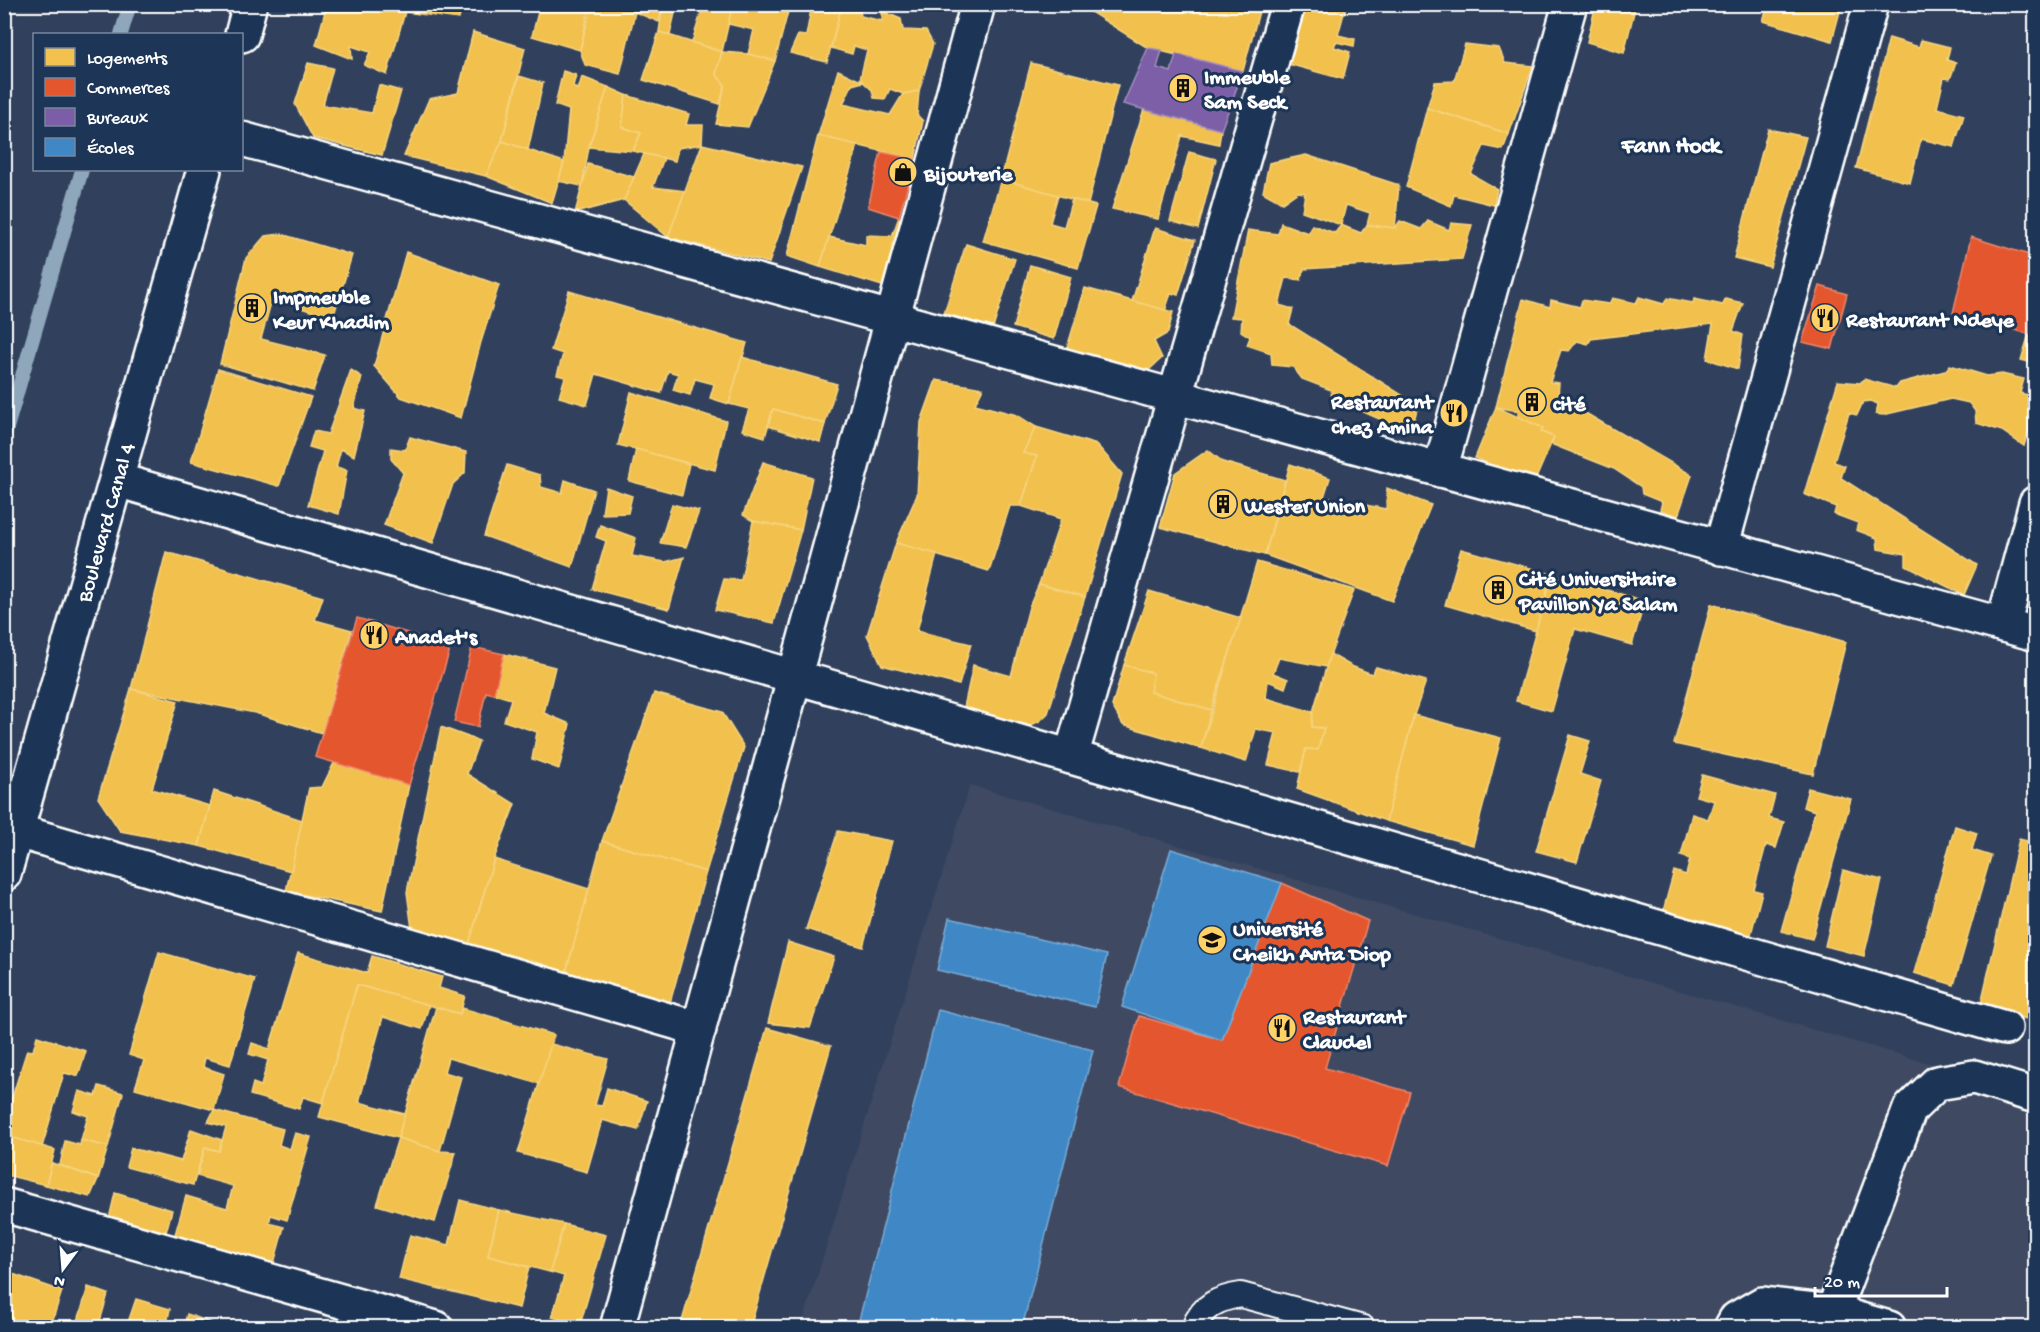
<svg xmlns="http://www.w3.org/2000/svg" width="2040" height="1332" font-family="'Gochi Hand',sans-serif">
	<rect width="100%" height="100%" fill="#31415d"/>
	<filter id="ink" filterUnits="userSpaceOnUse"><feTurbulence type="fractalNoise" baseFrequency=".0167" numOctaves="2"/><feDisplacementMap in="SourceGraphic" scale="12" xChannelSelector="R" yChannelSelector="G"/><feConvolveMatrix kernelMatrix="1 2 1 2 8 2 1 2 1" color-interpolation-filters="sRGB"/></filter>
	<g filter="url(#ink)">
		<polygon fill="#3f4a62" points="970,785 2035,1094 2035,1327 801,1328"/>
		<g fill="#f2c14e" stroke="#f6d483" stroke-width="1.5">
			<polygon points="327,4 382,4 405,12 387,75 364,65 370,52 351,46 352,59 316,45"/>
			<polygon points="406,4 463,4 459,19 405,12"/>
			<polygon points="479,4 508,4 507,8"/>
			<polygon points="540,4 590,4 580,50 532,36"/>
			<polygon points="592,4 663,4 659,22 635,12 620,74 585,65 580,50"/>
			<polygon points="663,4 677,4 670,35 659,32"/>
			<polygon points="687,4 733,4 722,52 692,42 702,10"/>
			<polygon points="733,4 790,4 775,61 748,54 754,30 728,24"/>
			<polygon points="812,4 842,4 827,62 790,53 798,35 806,36"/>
			<polygon points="842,4 859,4 861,16 882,21 882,11 901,19 903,30 926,31 933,44 919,91 903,94 890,89 885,99 874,98 872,90 860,79 867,50 854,46 852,54 831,48"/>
			<polygon points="1084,4 1261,4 1243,71 1148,48 1081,6"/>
			<polygon points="1304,4 1346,6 1338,35 1355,39 1354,46 1336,42 1334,47 1350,52 1343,79 1288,64"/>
			<polygon points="1596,4 1636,4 1624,53 1587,42"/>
			<polygon points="1768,4 1842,4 1832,41 1763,21"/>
			<polygon points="473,32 525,48 502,141 486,176 404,156 429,99 458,93"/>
			<polygon points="659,32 722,52 716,74 725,85 720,104 643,80"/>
			<polygon points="1889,38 1919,47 1921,40 1950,47 1947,60 1956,63 1950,79 1944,78 1937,108 1964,115 1954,147 1921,139 1910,183 1856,168"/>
			<polygon points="1465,44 1499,48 1505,63 1533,66 1509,134 1427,108 1435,82 1454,81"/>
			<polygon points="722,52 748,54 775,61 748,127 716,124 725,85 716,74"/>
			<polygon points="308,63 333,68 323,105 372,113 379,85 401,91 382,155 313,138 295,104"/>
			<polygon points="1031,63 1118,85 1088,204 1001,179"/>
			<polygon points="838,70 863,82 852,85 843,104 890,115 903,94 919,91 917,115 923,121 915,159 818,136"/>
			<polygon points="563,71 576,75 573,86 578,90 582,77 608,87 589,147 582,186 558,181 564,162 569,110 555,105"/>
			<polygon points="519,76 543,83 528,150 502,141"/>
			<polygon points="608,87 626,95 622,127 641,133 633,151 589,147"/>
			<polygon points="626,95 689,114 686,125 703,125 702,144 678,148 675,161 633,151 641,133 622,127"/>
			<polygon points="1427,108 1509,134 1503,150 1484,146 1471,174 1497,189 1494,205 1454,195 1451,206 1406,187"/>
			<polygon points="1144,109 1221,130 1219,144 1182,136 1158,219 1112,209"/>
			<polygon points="1768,129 1806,137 1770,267 1734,258"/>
			<polygon points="818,136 858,145 820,267 787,256"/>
			<polygon points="502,141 564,162 552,203 486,176"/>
			<polygon points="702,144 802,167 769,263 668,237"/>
			<polygon points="1189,152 1216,159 1198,229 1170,221"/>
			<polygon points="644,154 664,158 653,187 685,191 668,237 624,200"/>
			<polygon points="1306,155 1399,185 1395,228 1367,225 1370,213 1346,205 1341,225 1302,211 1305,193 1298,192 1282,203 1263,192 1269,163"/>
			<polygon points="588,164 634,177 624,200 575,213"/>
			<polygon points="1001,179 1058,195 1050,223 1064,227 1072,199 1096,206 1078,268 983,241"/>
			<polygon points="899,217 912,226 895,281 882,286 820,267 829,237 866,245 866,235 892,236"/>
			<polygon points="1400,221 1421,229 1428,221 1449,230 1451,223 1472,225 1462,259 1304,269 1301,280 1286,278 1279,305 1293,309 1289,324 1418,405 1411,433 1359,410 1332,404 1331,390 1302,379 1293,367 1272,365 1271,353 1247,345 1250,337 1241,331 1242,318 1231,317 1248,230 1278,234 1281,223 1308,233 1312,225 1335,233 1341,225 1361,233 1367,225 1395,228"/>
			<polygon points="1155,228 1195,240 1178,295 1171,293 1165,311 1132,301"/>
			<polygon points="281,234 352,255 333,318 272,299 261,339 325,355 313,391 220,364 246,258 265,236"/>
			<polygon points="966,244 1015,259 993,328 944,313"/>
			<polygon points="406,252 499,285 481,342 461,418 401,397 374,366"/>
			<polygon points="1030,265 1071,277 1054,339 1013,327"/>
			<polygon points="1085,288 1173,312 1168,333 1154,341 1162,358 1149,370 1067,348"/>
			<polygon points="569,291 747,343 729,404 710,398 714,384 695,379 690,395 673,390 678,374 668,371 661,393 596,374 587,405 559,397 565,377 557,375 563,354 551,350"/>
			<polygon points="1639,297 1664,304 1667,298 1693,303 1694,299 1723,305 1725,299 1743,303 1733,331 1743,335 1738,369 1707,359 1713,324 1591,339 1588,344 1577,341 1569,351 1561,350 1550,382 1559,383 1558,397 1692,475 1678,516 1660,510 1662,502 1642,494 1641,487 1614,469 1551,444 1554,437 1541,432 1543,428 1518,417 1518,411 1496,407 1523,299 1550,307 1551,300 1580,307 1582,300 1609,304 1612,298 1636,303"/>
			<polygon points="2029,334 2036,336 2036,364 2021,360"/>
			<polygon points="742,357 837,384 825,424 773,409 765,437 742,430 749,409 729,404"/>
			<polygon points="1950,365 1987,376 2002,374 2024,379 2020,393 2036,397 2036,407 2024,446 2002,431 1976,423 1975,411 1969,403 1951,399 1883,415 1876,414 1878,404 1870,401 1863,402 1857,415 1849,413 1834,462 1845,466 1841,478 1977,565 1964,595 1906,566 1906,554 1878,549 1877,538 1856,530 1858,523 1834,514 1836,507 1804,494 1838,381 1860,383 1864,379 1896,388 1900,383 1945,371"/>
			<polygon points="218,369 311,397 279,486 191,462"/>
			<polygon points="351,370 362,377 354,408 365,411 354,456 341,449 336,467 347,470 339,514 308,505 323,451 309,447 314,431 328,434"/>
			<polygon points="936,380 983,388 975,404 1017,415 1036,427 1023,453 1037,456 1021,506 1010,506 989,571 896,543 917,495 921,422"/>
			<polygon points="631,392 726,421 715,470 618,445"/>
			<polygon points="1496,407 1543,428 1541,432 1554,437 1534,483 1475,458"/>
			<polygon points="773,409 825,424 820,442 768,426"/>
			<polygon points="1036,427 1097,445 1122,474 1085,597 1039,584 1061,519 1021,506 1037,456 1023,453"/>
			<polygon points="410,437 466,452 465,473 453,484 433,543 384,525 403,473 391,459 391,448 405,450"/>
			<polygon points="636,449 689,464 682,495 629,481"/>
			<polygon points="1208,450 1223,462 1285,480 1265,555 1160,527 1175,473"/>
			<polygon points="763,462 812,477 801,530 753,521 743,515"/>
			<polygon points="1290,464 1330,478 1324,497 1386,509 1387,488 1431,505 1392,601 1265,555"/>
			<polygon points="507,465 540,475 541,487 562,493 565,480 594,490 572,567 484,536"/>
			<polygon points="606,487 632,496 628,513 602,514"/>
			<polygon points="672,504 699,511 686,547 660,543"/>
			<polygon points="753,521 801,530 774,623 715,610 724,579 741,580"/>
			<polygon points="600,525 636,538 632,556 665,562 684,557 669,609 592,589 606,541 596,537"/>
			<polygon points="896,543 937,554 917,631 971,644 959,685 882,665 867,635"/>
			<polygon points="1461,549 1552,574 1536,631 1445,605"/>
			<polygon points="166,552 323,597 315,620 352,630 322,733 255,713 131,689"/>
			<polygon points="1257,562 1354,590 1326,667 1279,658 1273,673 1288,679 1285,688 1268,681 1266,698 1313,712 1312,727 1324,728 1318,750 1306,749 1300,772 1268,765 1276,733 1256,729 1246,762 1201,748"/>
			<polygon points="1552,574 1645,601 1632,645 1575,629 1552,711 1516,701"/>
			<polygon points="1039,584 1085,597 1048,713 1040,721 1023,729 963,712 973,665 1011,676 1029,607"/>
			<polygon points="1149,591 1241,618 1211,710 1150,692 1153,673 1124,665"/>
			<polygon points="1711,604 1846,642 1813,774 1674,744"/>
			<polygon points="504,654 555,667 544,713 570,724 559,769 532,759 537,732 504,721 511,699 494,694"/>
			<polygon points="1330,654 1351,666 1372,674 1376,667 1426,681 1414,715 1386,821 1297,789 1306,749 1318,750 1324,728 1312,727 1313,712"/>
			<polygon points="1124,665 1153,673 1150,692 1211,710 1201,748 1123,725 1112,706"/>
			<polygon points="131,689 178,701 152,789 210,806 199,846 120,831 98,798"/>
			<polygon points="654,693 722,712 744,747 706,872 602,841"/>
			<polygon points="1414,715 1501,738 1473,845 1386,821"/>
			<polygon points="441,727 479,741 467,774 515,804 494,859 469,944 412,929 407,892"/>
			<polygon points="1570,735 1590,741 1580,774 1601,781 1577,862 1536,851"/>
			<polygon points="334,763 409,785 382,911 286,891 309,788 322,787"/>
			<polygon points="1702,775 1775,795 1769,818 1784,822 1776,848 1766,845 1754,890 1762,892 1750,938 1662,915 1674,871 1686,875 1690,859 1681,856 1692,814 1708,819 1714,801 1696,796"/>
			<polygon points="1808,788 1851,799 1812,939 1781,931 1815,811 1803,807"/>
			<polygon points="214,791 302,820 291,871 199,846"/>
			<polygon points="1955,826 1977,833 1972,850 1991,856 1954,985 1914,973"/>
			<polygon points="838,831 892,841 863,947 806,929"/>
			<polygon points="2019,839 2036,843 2036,1021 1980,1008"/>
			<polygon points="602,841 706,872 670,1003 566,972"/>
			<polygon points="494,859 589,889 566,972 469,944"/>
			<polygon points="1843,870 1882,880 1864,956 1825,946"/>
			<polygon points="788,942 834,957 810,1028 768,1023"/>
			<polygon points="159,952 255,979 230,1065 205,1058 203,1067 224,1074 214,1110 135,1088 144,1060 129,1055"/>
			<polygon points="298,953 367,973 372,956 442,977 439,988 465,996 460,1014 357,985 323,1103 303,1097 299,1109 250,1095 253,1083 261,1086 268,1060 249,1054 252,1043 269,1049"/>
			<polygon points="357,985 429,1005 422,1029 383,1017 359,1102 405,1114 398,1138 319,1117"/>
			<polygon points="436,1007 460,1014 462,1008 554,1035 540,1084 448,1058 444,1072 461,1077 440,1151 398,1138"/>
			<polygon points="767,1028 831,1046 750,1328 680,1328"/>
			<polygon points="37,1036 86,1051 78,1076 64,1073 42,1147 4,1135 4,1122 27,1050 33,1051"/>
			<polygon points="551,1044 608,1059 595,1105 602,1106 607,1088 647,1101 638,1130 602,1120 587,1172 518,1153"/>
			<polygon points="99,1086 123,1093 108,1147 81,1140 88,1116 73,1111 79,1091 96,1096"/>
			<polygon points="214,1110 283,1129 279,1145 290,1149 295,1133 311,1137 287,1220 271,1215 269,1223 284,1227 273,1267 174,1238 186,1196 227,1208 233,1186 197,1176 205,1147 219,1151 226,1127 208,1122"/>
			<polygon points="191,1129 222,1140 219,1151 205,1147 193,1185 126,1167 131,1148 181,1161"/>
			<polygon points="4,1135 55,1150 46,1185 6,1175"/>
			<polygon points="398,1138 440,1151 456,1152 435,1222 377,1205"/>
			<polygon points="81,1140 108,1147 98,1179 60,1165 65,1141 80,1145"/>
			<polygon points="52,1163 98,1179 90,1197 46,1185"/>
			<polygon points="115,1193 172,1210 165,1236 108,1223"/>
			<polygon points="460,1200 499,1210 488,1256 529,1267 519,1308 399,1279 410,1235 449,1245"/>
			<polygon points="499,1210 564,1224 550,1272 488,1256"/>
			<polygon points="564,1224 606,1235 580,1325 552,1317 564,1276 550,1272"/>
			<polygon points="4,1271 62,1291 50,1328 4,1328"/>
			<polygon points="88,1287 108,1294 98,1328 76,1328"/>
			<polygon points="136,1299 170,1309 166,1328 126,1328"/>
			<polygon points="187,1314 226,1328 183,1328"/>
		</g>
		<g fill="#e4572e" stroke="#ec896d" stroke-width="1.5">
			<polygon points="881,152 915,159 899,217 868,207"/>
			<polygon points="1971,237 2036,257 2036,336 1953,313"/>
			<polygon points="1820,286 1847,294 1832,349 1802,342"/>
			<polygon points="357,618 451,646 409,785 315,757"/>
			<polygon points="472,647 504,654 494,694 486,692 478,727 454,722"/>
			<polygon points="1282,883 1368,921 1325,1068 1410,1092 1388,1166 1119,1087 1139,1016 1222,1040"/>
		</g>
		<polygon fill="#7b5ea7" stroke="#a38ec1" stroke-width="1.5" points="1148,48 1162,50 1157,68 1171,72 1176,54 1243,71 1221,130 1123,104"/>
		<g fill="#3f88c5" stroke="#79acd6" stroke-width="1.5">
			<polygon points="1171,849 1282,883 1222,1040 1122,1007"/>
			<polygon points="949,918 1107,955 1095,1007 937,970"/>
			<polygon points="938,1010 1093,1050 1022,1328 857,1328"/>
		</g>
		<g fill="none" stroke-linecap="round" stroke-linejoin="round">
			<g stroke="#8fa7ba" stroke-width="14">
				<polyline points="121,34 130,4"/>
				<polyline points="4,438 82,170"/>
			</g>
			<g stroke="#fff" stroke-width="28">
				<path id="service" d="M1194,1328C1202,1305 1220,1298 1241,1295L1363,1328"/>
			</g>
			<g stroke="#fff" stroke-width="38">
				<g id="minor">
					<polyline points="242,139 2036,634"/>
					<polyline points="1440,470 1570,4"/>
					<polyline points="117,480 2005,1028"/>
					<polyline points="1721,548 1871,4"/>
					<polyline points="2003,625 2036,503"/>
					<polyline points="1071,757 1288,4"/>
					<polyline points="17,831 699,1029"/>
					<polyline points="4,1205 436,1328"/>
					<polyline points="1833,1312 1910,1109 1937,1083 1974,1077 2036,1096"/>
					<polyline points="617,1328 978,4"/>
					<polyline points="1731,1328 1736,1319 1762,1304 1833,1312 1889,1328"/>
				</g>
			</g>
			<g stroke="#fff" stroke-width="38">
				<g id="secondary">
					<polyline points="242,35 250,4"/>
					<path id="s1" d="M4,874L204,170"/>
				</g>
			</g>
			<use href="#service" stroke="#1d3557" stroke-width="24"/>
			<use href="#minor" stroke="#1d3557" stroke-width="33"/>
			<use href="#secondary" stroke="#1d3557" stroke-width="33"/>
		</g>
	</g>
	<defs>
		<g id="building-disc" transform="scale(1.5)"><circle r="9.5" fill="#ffd166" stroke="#1d3557"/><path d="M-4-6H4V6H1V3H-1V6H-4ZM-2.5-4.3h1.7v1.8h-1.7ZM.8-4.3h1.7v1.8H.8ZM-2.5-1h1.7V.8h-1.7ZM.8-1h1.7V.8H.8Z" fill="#111"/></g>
		<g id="shop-disc" transform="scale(1.5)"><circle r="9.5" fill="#ffd166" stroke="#1d3557"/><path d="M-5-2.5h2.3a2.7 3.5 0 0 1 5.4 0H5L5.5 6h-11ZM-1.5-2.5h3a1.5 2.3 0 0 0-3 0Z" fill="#111"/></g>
		<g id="restaurant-disc" transform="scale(1.5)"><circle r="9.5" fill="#ffd166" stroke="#1d3557"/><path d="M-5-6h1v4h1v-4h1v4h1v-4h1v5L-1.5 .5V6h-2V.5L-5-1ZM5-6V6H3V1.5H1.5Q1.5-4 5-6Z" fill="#111"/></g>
		<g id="university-disc" transform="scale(1.5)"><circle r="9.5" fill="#ffd166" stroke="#1d3557"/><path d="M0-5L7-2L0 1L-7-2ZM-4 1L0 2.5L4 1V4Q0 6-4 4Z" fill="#111"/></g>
	</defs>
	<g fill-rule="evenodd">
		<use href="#building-disc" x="1183" y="88"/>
		<use href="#shop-disc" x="903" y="172"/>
		<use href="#building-disc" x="252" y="308"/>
		<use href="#restaurant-disc" x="1825" y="318"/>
		<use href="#building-disc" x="1532" y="402"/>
		<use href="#restaurant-disc" x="1454" y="413"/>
		<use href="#building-disc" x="1223" y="504"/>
		<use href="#building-disc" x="1498" y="590"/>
		<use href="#restaurant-disc" x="374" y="635"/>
		<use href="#university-disc" x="1212" y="940"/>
		<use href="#restaurant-disc" x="1282" y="1028"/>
	</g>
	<g text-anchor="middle" stroke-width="6" stroke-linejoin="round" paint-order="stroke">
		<g font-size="22" font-weight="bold" fill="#fff" stroke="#1d3557" text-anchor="start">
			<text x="1204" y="83">Immeuble<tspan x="1204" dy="25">Sam Seck</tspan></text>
			<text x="924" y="180">Bijouterie</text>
			<text x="273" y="303">Impmeuble<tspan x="273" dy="25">Keur Khadim</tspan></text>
			<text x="1846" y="326">Restaurant Ndeye</text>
			<text x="1433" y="408" text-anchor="end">Restaurant<tspan x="1433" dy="25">chez Amina</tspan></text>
			<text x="1553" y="410">cité</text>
			<text x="1244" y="512">Wester Union</text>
			<text x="1519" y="585">Cité Universitaire<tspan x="1519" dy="25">Pavillon Ya Salam</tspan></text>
			<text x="395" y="643">Anaclet's</text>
			<text x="1233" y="935">Université<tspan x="1233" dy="25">Cheikh Anta Diop</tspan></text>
			<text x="1303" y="1023">Restaurant<tspan x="1303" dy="25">Claudel</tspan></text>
		</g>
		<g font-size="22" fill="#fff" stroke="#1d3557">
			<text dy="8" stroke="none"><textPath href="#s1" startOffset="366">Boulevard Canal 4</textPath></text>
		</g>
		<g font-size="24" font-weight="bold" fill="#fff" stroke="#1d3557">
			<text x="1671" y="152">Fann Hock</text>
		</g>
	</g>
	<rect width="2040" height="1332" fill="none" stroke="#1d3557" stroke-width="24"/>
	<rect x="12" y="12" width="2016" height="1308" fill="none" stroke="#fff" stroke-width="2" filter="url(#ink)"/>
	<rect x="33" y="33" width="210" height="138" fill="#1d3557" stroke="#77869a" stroke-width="1.5"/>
	<rect x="45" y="48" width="30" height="18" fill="#f2c14e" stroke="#77869a" stroke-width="1.5"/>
	<text x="87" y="63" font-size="18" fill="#ffffff">Logements</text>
	<rect x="45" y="78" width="30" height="18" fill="#e4572e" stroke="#77869a" stroke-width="1.5"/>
	<text x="87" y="93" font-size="18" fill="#ffffff">Commerces</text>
	<rect x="45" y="108" width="30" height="18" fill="#7b5ea7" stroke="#77869a" stroke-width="1.5"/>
	<text x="87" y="123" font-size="18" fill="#ffffff">Bureaux</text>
	<rect x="45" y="138" width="30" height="18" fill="#3f88c5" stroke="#77869a" stroke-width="1.5"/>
	<text x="87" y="153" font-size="18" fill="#ffffff">Écoles</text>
	<g transform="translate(63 1269) rotate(196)" stroke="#1d3557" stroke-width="4.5" paint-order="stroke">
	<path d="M0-4.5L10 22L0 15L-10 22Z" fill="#ffffff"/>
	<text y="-9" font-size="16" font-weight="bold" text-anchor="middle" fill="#ffffff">N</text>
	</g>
	<path d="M1815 1287v9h132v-9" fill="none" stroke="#ffffff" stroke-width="3"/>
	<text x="1824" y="1287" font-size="18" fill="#ffffff" stroke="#1d3557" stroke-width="4.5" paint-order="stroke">20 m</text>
</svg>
